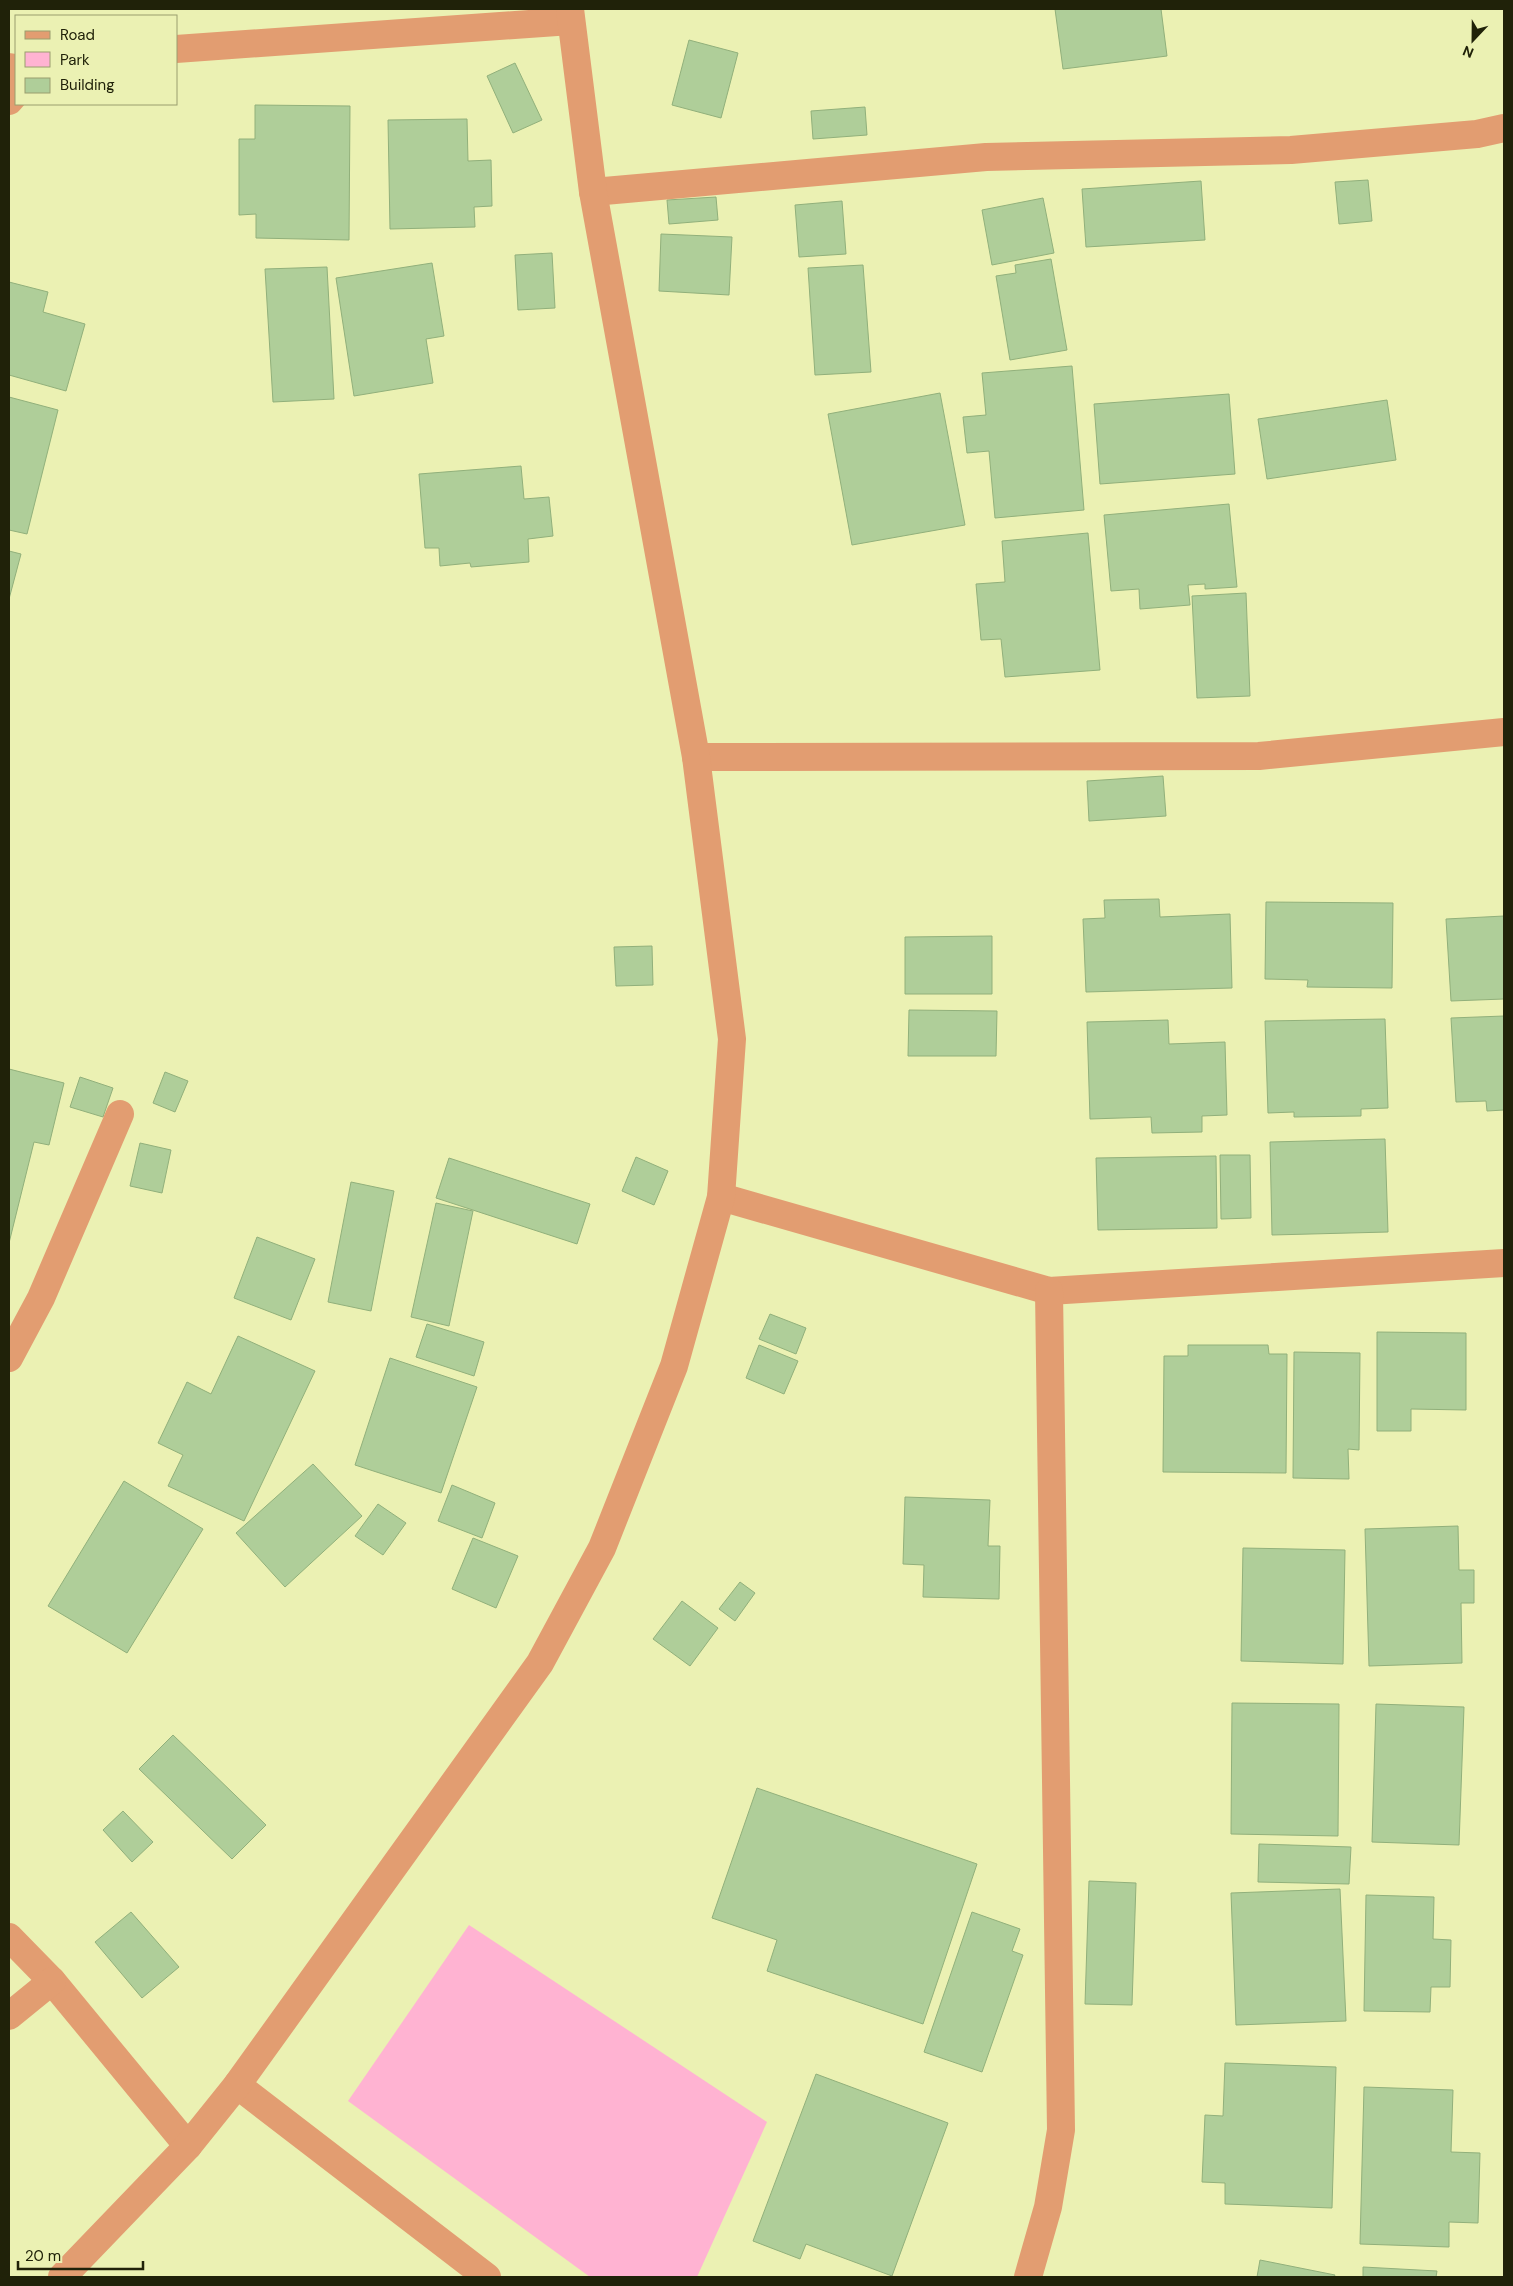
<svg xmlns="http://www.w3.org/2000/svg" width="1513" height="2286" font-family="'DM Sans',sans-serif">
	<rect width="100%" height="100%" fill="#ebf1b3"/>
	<polygon fill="#ffb3d2" points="469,1925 767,2122 697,2277 590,2277 348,2101"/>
	<g fill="#afce99" stroke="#91b07b">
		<polygon points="1055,9 1161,9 1167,56 1063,69"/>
		<polygon points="689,40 738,53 721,118 672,105"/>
		<polygon points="515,63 542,120 513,133 487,76"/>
		<polygon points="255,105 350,106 349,240 256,238 256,214 239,215 239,139 255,139"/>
		<polygon points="865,107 867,135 813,139 811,111"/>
		<polygon points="467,119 468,161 491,160 492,206 474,207 475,227 390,229 388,120"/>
		<polygon points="1368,180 1372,221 1339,224 1335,182"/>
		<polygon points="1201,181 1205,240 1086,247 1082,189"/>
		<polygon points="716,197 718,220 669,224 667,200"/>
		<polygon points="1043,198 1054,253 992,265 982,210"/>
		<polygon points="842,201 846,254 799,257 795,205"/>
		<polygon points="661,234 732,237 729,295 659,291"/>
		<polygon points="552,253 555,308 518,310 515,255"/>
		<polygon points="1051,259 1067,350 1010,360 996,276 1016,273 1015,265"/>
		<polygon points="432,263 444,336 426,339 433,383 354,396 336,278"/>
		<polygon points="863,265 871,372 815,375 808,268"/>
		<polygon points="327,267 334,399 273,402 265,269"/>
		<polygon points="9,282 48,292 43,312 85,324 66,391 9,375"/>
		<polygon points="1072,366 1084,510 995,518 989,451 967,453 963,417 986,415 982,373"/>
		<polygon points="940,393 965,525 852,545 828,414"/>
		<polygon points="1229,394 1235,474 1100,484 1094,404"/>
		<polygon points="9,397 58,410 27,534 9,530"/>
		<polygon points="1387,400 1396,460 1267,479 1258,419"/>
		<polygon points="521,466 524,499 549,497 553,536 528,539 529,562 471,567 470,563 440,566 439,548 425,548 419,474"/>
		<polygon points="1229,504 1237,587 1205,589 1205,584 1188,585 1190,605 1140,609 1139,589 1111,591 1104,515"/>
		<polygon points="1088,533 1100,670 1005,677 1001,639 981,640 976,584 1005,582 1002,541"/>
		<polygon points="9,551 21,554 9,599"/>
		<polygon points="1246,593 1250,696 1197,698 1192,596"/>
		<polygon points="1163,776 1166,816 1089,821 1087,781"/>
		<polygon points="1159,899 1160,917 1230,914 1232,988 1086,992 1083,919 1105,918 1104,900"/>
		<polygon points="1266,902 1393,903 1392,988 1307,987 1308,980 1265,979"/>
		<polygon points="1504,916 1504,999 1451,1001 1446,919"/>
		<polygon points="992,936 992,994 905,994 905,937"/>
		<polygon points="652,946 653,985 616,986 614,947"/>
		<polygon points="909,1010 997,1011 996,1056 908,1056"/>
		<polygon points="1504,1016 1504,1110 1487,1111 1486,1101 1456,1102 1451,1018"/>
		<polygon points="1385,1019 1388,1108 1361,1109 1361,1116 1294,1117 1294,1112 1268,1113 1265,1021"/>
		<polygon points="1168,1020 1169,1044 1225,1042 1227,1115 1202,1116 1202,1132 1152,1133 1151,1117 1090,1119 1087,1022"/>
		<polygon points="9,1069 64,1083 49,1145 34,1142 9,1243"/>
		<polygon points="165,1072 188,1081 175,1112 153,1103"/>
		<polygon points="80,1077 113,1088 103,1117 70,1107"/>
		<polygon points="1385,1139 1388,1232 1272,1235 1270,1142"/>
		<polygon points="140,1143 171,1150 162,1193 130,1186"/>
		<polygon points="1220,1155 1250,1155 1251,1218 1221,1219"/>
		<polygon points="1216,1156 1217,1228 1098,1230 1096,1158"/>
		<polygon points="636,1157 668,1171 654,1205 622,1191"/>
		<polygon points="449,1158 590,1204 577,1244 436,1198"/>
		<polygon points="351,1182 394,1191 371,1311 328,1302"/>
		<polygon points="436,1203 473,1211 449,1326 411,1317"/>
		<polygon points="257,1237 315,1259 291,1320 234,1298"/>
		<polygon points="770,1314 806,1328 796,1354 759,1339"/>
		<polygon points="427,1324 484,1342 474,1376 416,1357"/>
		<polygon points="1377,1332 1466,1333 1466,1410 1411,1409 1411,1431 1377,1431"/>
		<polygon points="238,1336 315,1371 244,1521 168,1486 183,1455 158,1443 187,1382 211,1394"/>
		<polygon points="759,1345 798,1361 784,1394 746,1378"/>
		<polygon points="1188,1345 1268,1345 1269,1354 1287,1354 1286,1473 1163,1472 1164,1356 1188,1356"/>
		<polygon points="1294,1352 1360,1353 1359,1450 1348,1449 1349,1479 1293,1478"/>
		<polygon points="390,1358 477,1387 441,1493 355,1465"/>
		<polygon points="313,1464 362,1516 285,1587 236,1533"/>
		<polygon points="124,1481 203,1529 127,1653 48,1606"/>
		<polygon points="452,1485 495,1503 482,1538 438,1521"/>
		<polygon points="905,1497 990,1500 988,1546 1000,1546 999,1599 923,1597 924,1565 903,1564"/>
		<polygon points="378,1504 406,1523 383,1555 355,1536"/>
		<polygon points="1458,1526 1459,1570 1474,1570 1474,1603 1461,1603 1462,1663 1369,1666 1365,1529"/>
		<polygon points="473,1538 518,1556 496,1608 452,1589"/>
		<polygon points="1243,1548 1345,1550 1343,1664 1241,1661"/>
		<polygon points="740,1582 755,1593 735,1621 719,1609"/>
		<polygon points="682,1601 718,1628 690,1666 653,1639"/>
		<polygon points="1232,1703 1339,1704 1338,1836 1231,1834"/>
		<polygon points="1376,1704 1464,1707 1459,1845 1372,1842"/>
		<polygon points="173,1735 266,1825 232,1859 139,1769"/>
		<polygon points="757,1788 977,1864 923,2024 767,1971 777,1940 712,1918"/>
		<polygon points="123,1811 153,1842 132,1862 103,1830"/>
		<polygon points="1259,1844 1351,1847 1349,1884 1258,1882"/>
		<polygon points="1089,1881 1136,1883 1132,2005 1085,2004"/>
		<polygon points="1340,1889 1346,2021 1236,2025 1231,1893"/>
		<polygon points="1366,1895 1434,1897 1433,1939 1451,1940 1450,1987 1431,1987 1430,2012 1364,2011"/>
		<polygon points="131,1912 179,1967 142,1998 95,1942"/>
		<polygon points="972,1912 1020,1929 1012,1951 1023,1955 982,2072 924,2052"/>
		<polygon points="1225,2063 1336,2067 1332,2208 1225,2204 1225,2183 1202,2182 1205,2115 1223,2116"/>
		<polygon points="816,2074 948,2123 892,2276 806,2244 800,2259 753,2241"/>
		<polygon points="1364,2087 1453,2090 1451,2152 1480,2153 1478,2223 1449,2222 1449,2247 1360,2244"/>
		<polygon points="1260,2260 1335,2275 1334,2277 1257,2277"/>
		<polygon points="1363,2267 1437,2271 1436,2277 1363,2277"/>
	</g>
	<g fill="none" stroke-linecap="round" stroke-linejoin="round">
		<g stroke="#e29d71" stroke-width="28">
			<polyline points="176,49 571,21"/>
			<polyline points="9,67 16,68"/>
			<polyline points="9,101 16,93"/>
			<polyline points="593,192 986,157 1291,150 1477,134 1504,128"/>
			<polyline points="696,757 1259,756 1504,732"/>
			<polyline points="721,1197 1049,1291 1504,1263"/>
			<polyline points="9,1358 41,1298 120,1114"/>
			<polyline points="9,1937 52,1981 188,2146"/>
			<polyline points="9,2016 52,1981"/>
			<polyline points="237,2085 487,2277"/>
			<polyline points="62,2277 188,2146 237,2085 540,1663 602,1548 674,1366 721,1197 732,1039 696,757 593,192 570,9"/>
			<polyline points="1028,2277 1048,2207 1061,2130 1049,1291"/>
		</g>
	</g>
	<rect width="1513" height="2286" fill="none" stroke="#202209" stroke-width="20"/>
	<rect x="15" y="15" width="162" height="90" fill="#ebf1b3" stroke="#9a9e6f"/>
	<rect x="25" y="31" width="25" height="8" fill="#e29d71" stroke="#9a9e6f"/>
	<text x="60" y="40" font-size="15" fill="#202209">Road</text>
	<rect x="25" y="52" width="25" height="15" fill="#ffb3d2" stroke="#9a9e6f"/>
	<text x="60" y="65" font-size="15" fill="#202209">Park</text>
	<rect x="25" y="78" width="25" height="15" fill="#afce99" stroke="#9a9e6f"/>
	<text x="60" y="90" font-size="15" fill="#202209">Building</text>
	<g transform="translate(1473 40) rotate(202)" stroke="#ebf1b3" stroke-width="4" paint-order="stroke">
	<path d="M0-4L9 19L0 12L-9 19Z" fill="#202209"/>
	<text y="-8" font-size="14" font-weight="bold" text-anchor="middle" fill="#202209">N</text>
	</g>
	<path d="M18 2261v8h125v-8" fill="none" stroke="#202209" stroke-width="2.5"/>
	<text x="25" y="2261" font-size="15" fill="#202209" stroke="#ebf1b3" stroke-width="4" paint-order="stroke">20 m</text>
</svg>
